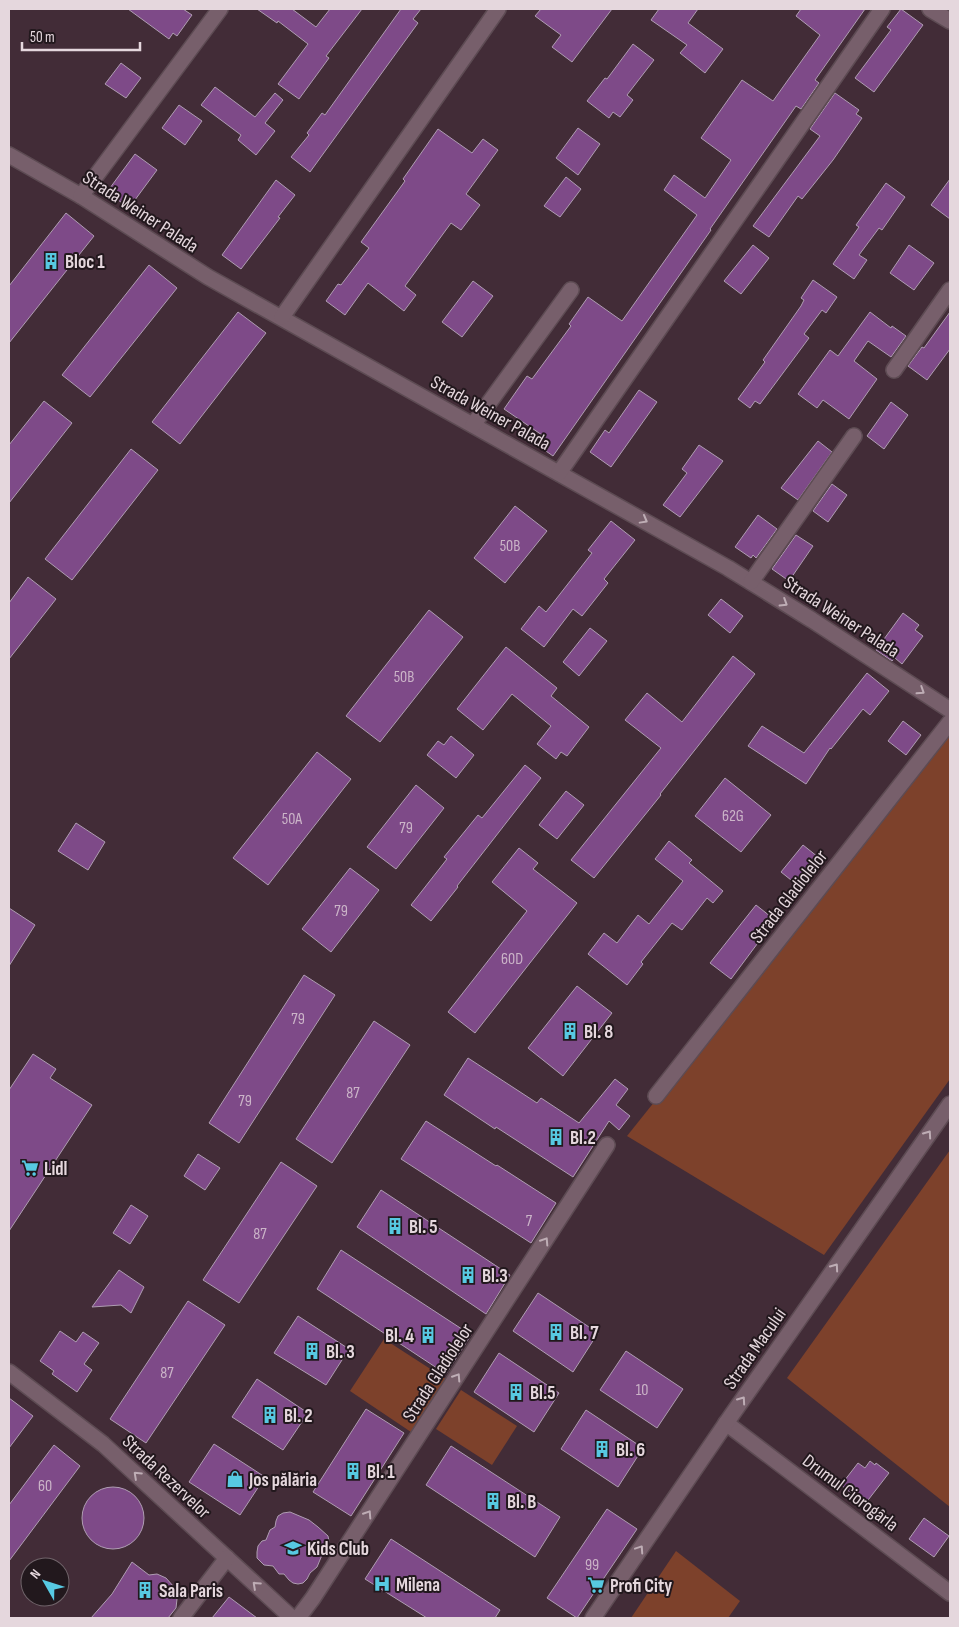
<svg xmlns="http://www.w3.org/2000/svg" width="959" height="1627" font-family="'Sofia Sans Condensed',sans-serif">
	<rect width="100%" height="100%" fill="#422c37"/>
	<g fill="#7d412b">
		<polygon points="950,732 950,1079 824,1255 627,1136"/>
		<polygon points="950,1150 950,1507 787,1378"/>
		<polygon points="384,1339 446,1379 411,1432 350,1391"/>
		<polygon points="461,1390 517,1426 492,1465 436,1429"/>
		<polygon points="676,1551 740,1601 728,1618 631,1618"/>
	</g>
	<g fill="#7e4a88" stroke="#af9db2">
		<polygon points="128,9 183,9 192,15 177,36 173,33 169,39"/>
		<polygon points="257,9 292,9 316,27 330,9 362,9 326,56 329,58 299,99 278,84 308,44 278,21 277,23"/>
		<polygon points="401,9 421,9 413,19 418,23 310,172 291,157 309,135 307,133 322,113 325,115"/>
		<polygon points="541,9 612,9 572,62 552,47 561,35 535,16"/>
		<polygon points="659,9 698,9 688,23 723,49 705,73 680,53 687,45 651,20"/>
		<polygon points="801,9 865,9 815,80 819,83 801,109 796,106 710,229 711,230 553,456 536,444 542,435 504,409 527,376 532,379 571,326 569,324 588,297 622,321 697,215 664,190 674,175 705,198 731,160 701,138 742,80 773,101 820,35 796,16"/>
		<polygon points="901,9 923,25 874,92 855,78 891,30 887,27"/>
		<polygon points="633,44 654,60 627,95 633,100 620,117 613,112 609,118 587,101 605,78 607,79"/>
		<polygon points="121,63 141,78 126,98 105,84"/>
		<polygon points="215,87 255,117 275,93 283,100 265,123 275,131 256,155 238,140 241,135 201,105"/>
		<polygon points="835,93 859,110 856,114 862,118 833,160 802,199 798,196 769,237 753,226 820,136 810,129"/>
		<polygon points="179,105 202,121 185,145 162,128"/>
		<polygon points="578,128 600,144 578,175 556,158"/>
		<polygon points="438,129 472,153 483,139 498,150 466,194 480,205 461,230 451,223 405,286 416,295 404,311 368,283 345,315 326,301 338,284 341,285 369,248 361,242 405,181 403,179"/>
		<polygon points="135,154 157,170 129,208 107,192"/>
		<polygon points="566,177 581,189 560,217 544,206"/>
		<polygon points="950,179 950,219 931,205"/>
		<polygon points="276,180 295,195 278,217 280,218 241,269 222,255"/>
		<polygon points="886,183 905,197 882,230 879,228 859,255 867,260 854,279 833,264 859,227 856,225"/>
		<polygon points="66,213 94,236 9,343 9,286"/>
		<polygon points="753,245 769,258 741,294 724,281"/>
		<polygon points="909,245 934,263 914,290 890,273"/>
		<polygon points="149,265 177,288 90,397 62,375"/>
		<polygon points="813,280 837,297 826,313 822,310 804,334 809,338 760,404 755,401 750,408 738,399 765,362 763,360 801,306 804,300 801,298"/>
		<polygon points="473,281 493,296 462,337 442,322"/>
		<polygon points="238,312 266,333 180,444 152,422"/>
		<polygon points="870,312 891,328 892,326 906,336 891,357 868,341 854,361 877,379 849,419 823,400 817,408 798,394 830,350 838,356"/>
		<polygon points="950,312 950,349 927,380 908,366 922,347 924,348"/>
		<polygon points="639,390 657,402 611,467 590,452 605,430 609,433"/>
		<polygon points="44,401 72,423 9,503 9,445"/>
		<polygon points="891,402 908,415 884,449 867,436"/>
		<polygon points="818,441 832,452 798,500 781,488"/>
		<polygon points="699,445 723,461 680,517 663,505 687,473 682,469"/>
		<polygon points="131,449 158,470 72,580 45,559"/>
		<polygon points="832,484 847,495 828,522 813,511"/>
		<polygon points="515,506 547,531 505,583 474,558"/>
		<polygon points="758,515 777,529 756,558 753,555 751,558 735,547"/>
		<polygon points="611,521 635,540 604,579 608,583 582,616 573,609 544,647 521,629 539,606 546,612 592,553 588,550"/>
		<polygon points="796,535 813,546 789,581 772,569"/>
		<polygon points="28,577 56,599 9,659 9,603"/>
		<polygon points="721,599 743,616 730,633 708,615"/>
		<polygon points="429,610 463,637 380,742 346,716"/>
		<polygon points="903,613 919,625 915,630 923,636 902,664 895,658 892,661 876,650"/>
		<polygon points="590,628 607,641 579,676 563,662"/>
		<polygon points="506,647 557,688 551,696 589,727 567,756 561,752 556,759 537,744 551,726 512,694 483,730 457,709"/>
		<polygon points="733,656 755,674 660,794 661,795 594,878 571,860 661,748 625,720 647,693 682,722"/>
		<polygon points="867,673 889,691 870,715 863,709 831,749 830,748 806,784 748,746 762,726 804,753"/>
		<polygon points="903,721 921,735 906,755 888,741"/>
		<polygon points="451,736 474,755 456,778 427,755 438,741 444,745"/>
		<polygon points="317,752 351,779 268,885 233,858"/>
		<polygon points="525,765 541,778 457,886 458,887 431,921 411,905 447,859 444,857 478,815 482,818"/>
		<polygon points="725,778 771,815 741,852 695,816"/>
		<polygon points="416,785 444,808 396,869 367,847"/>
		<polygon points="566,791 584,805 557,839 539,825"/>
		<polygon points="76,823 105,842 88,870 58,851"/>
		<polygon points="669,841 692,860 689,863 723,891 713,903 707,898 682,930 672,923 641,962 643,964 627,985 588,954 604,933 617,943 638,915 649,924 683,881 655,859"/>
		<polygon points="803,845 823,861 801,888 781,872"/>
		<polygon points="519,848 538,863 533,869 577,903 475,1033 448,1012 527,911 492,882"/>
		<polygon points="350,868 379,890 331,952 302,929"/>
		<polygon points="756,905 775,920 731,979 710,963"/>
		<polygon points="9,908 35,925 9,966"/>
		<polygon points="304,975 335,995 239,1143 209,1123"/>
		<polygon points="577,986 612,1013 563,1076 528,1048"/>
		<polygon points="374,1021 410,1045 332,1163 296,1139"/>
		<polygon points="33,1054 56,1069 50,1078 92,1105 9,1231 9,1090"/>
		<polygon points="468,1058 537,1103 541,1098 579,1123 615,1079 628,1089 616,1105 630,1116 619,1130 609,1121 573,1177 496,1127 495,1129 444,1095"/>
		<polygon points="426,1121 496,1166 497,1165 556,1203 531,1243 401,1159"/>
		<polygon points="198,1154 220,1168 205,1190 184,1176"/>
		<polygon points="281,1162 317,1186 239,1303 203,1280"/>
		<polygon points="381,1190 510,1275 486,1314 357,1227"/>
		<polygon points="131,1205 148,1216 130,1244 113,1233"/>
		<polygon points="341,1250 471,1335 446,1374 317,1289"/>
		<polygon points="119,1270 144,1287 131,1313 121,1305 92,1307"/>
		<polygon points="538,1293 598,1333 573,1372 513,1331"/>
		<polygon points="188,1301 225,1325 146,1443 110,1419"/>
		<polygon points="298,1316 349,1349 326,1385 274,1353"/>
		<polygon points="60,1331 76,1342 83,1332 99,1343 84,1364 92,1370 77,1392 52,1374 54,1371 40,1361"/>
		<polygon points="626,1351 683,1389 657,1428 600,1390"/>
		<polygon points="499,1353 559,1393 534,1432 474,1392"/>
		<polygon points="257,1379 308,1413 283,1450 232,1417"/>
		<polygon points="9,1398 33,1416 9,1448"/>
		<polygon points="366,1409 404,1433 351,1516 313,1492"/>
		<polygon points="586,1410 643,1448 618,1487 561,1449"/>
		<polygon points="214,1444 265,1477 240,1515 189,1482"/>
		<polygon points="54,1445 80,1466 9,1561 9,1505"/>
		<polygon points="451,1446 560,1517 535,1557 426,1485"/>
		<polygon points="870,1461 875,1465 876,1463 889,1473 865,1504 841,1485 858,1463 865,1468"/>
		<circle cx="113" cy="1518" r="31"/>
		<polygon points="607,1509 637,1529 577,1618 547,1598"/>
		<polygon points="290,1512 309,1520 318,1527 328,1536 329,1541 327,1551 322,1555 317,1567 310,1573 307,1579 303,1583 298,1584 293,1583 289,1580 284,1574 279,1574 273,1566 264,1565 257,1558 257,1552 258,1546 262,1541 266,1540 270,1530 275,1527 276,1521 278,1516 283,1513"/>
		<polygon points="924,1518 949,1536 934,1557 909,1539"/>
		<polygon points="391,1539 500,1610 495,1618 427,1618 365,1579"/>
		<polygon points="132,1562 149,1575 157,1574 166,1578 174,1587 177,1599 176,1608 168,1618 91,1618 112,1594"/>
		<polygon points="229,1597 257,1618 212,1618"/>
	</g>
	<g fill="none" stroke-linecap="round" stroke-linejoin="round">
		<g stroke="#5d4b53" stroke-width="18">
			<g id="minor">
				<polyline points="930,9 950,21"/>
				<polyline points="9,155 81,196 208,277 728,568 812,620 950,710"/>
				<polyline points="81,196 220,9"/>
				<polyline points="282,317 498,9"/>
				<polyline points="894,370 950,290"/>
				<polyline points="473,425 571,290"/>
				<polyline points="559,473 882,9"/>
				<polyline points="751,582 854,436"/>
				<polyline points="656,1096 950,722"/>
				<polyline points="9,1372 103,1444 292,1618"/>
				<polyline points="726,1423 950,1593"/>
				<polyline points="181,1618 227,1558"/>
				<polyline points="298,1618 313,1598 607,1145"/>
				<polyline points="593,1618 731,1416 950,1104"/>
			</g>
		</g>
		<use href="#minor" stroke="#775f6b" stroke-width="15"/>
	</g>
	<defs><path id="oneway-chevron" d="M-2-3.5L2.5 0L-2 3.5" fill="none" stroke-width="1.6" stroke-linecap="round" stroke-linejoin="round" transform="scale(1.25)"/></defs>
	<g stroke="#beadb5">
		<use href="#oneway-chevron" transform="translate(644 520) rotate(29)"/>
		<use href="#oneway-chevron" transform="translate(784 603) rotate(32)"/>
		<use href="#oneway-chevron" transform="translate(921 691) rotate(33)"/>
		<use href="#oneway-chevron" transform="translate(928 1134) rotate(-55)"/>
		<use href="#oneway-chevron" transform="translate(545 1241) rotate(-57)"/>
		<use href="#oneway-chevron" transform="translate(835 1267) rotate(-55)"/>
		<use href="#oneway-chevron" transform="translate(457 1377) rotate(-57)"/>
		<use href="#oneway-chevron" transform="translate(742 1400) rotate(-55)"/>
		<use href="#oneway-chevron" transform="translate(137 1475) rotate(-137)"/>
		<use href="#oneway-chevron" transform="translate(368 1514) rotate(-57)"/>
		<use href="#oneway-chevron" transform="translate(640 1549) rotate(-56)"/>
		<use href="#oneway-chevron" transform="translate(256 1585) rotate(-137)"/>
	</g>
	<defs>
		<g id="building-bare" transform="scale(1.35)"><path d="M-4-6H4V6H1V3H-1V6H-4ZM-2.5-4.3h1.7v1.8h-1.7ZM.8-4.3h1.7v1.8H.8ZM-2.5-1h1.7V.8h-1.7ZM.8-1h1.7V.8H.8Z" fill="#57c9e2" stroke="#22181d" stroke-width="2.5" paint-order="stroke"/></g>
		<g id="supermarket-bare" transform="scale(1.35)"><path d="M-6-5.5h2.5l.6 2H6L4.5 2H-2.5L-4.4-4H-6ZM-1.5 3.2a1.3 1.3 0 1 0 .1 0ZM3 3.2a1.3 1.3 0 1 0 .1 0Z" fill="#57c9e2" stroke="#22181d" stroke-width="2.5" paint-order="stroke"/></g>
		<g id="shop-bare" transform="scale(1.35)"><path d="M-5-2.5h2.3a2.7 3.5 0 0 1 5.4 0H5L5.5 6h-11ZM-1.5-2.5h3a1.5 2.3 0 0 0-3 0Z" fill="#57c9e2" stroke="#22181d" stroke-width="2.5" paint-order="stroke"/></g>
		<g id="school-bare" transform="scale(1.35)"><path d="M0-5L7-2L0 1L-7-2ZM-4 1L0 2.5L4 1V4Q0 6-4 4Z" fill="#57c9e2" stroke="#22181d" stroke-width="2.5" paint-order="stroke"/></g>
		<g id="hospital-bare" transform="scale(1.35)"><path d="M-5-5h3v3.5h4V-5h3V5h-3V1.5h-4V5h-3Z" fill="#57c9e2" stroke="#22181d" stroke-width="2.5" paint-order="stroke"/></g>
	</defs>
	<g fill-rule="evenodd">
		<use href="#building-bare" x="51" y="261"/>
		<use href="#building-bare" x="570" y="1031"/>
		<use href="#building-bare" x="556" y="1137"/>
		<use href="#supermarket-bare" x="30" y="1168"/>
		<use href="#building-bare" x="395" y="1226"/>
		<use href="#building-bare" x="468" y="1275"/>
		<use href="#building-bare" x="556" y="1332"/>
		<use href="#building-bare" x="428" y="1335"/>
		<use href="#building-bare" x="312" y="1351"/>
		<use href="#building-bare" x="516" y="1392"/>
		<use href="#building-bare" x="270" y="1415"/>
		<use href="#building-bare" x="602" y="1449"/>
		<use href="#building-bare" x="353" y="1471"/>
		<use href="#shop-bare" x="235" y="1479"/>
		<use href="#building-bare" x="493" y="1501"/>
		<use href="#school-bare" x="293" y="1548"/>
		<use href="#hospital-bare" x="382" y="1584"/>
		<use href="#supermarket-bare" x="596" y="1585"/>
		<use href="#building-bare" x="145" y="1590"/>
	</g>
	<g text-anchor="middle" stroke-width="4" stroke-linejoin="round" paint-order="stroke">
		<g font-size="16" fill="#cbb4c8">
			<text x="510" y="551">50B</text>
			<text x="404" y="682">50B</text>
			<text x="733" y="821">62G</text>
			<text x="292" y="824">50A</text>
			<text x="406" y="833">79</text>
			<text x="341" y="916">79</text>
			<text x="512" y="964">60D</text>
			<text x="298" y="1024">79</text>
			<text x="353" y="1098">87</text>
			<text x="245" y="1106">79</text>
			<text x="529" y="1226">7</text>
			<text x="260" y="1239">87</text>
			<text x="167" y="1378">87</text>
			<text x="642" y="1395">10</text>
			<text x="45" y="1491">60</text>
			<text x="592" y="1570">99</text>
		</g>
		<g font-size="19" fill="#e5d7dd" stroke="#22181d">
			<text transform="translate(141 211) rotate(33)" y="7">Strada Weiner Palada</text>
			<text transform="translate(491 412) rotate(29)" y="7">Strada Weiner Palada</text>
			<text transform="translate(842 616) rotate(33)" y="7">Strada Weiner Palada</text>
			<text transform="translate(788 896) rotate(-52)" y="7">Strada Gladiolelor</text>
			<text transform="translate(754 1348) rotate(-55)" y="7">Strada Macului</text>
			<text transform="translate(437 1372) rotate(-57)" y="7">Strada Gladiolelor</text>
			<text transform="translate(167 1476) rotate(43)" y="7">Strada Rezervelor</text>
			<text transform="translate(851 1492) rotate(37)" y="7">Drumul Ciorogârla</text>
		</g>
		<g font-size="19" font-weight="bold" fill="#e5d7dd" stroke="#22181d" text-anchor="start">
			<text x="65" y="268">Bloc 1</text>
			<text x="584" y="1038">Bl. 8</text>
			<text x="570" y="1144">Bl.2</text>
			<text x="44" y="1175">Lidl</text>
			<text x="409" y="1233">Bl. 5</text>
			<text x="482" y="1282">Bl.3</text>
			<text x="570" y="1339">Bl. 7</text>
			<text x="414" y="1342" text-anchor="end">Bl. 4</text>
			<text x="326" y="1358">Bl. 3</text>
			<text x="530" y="1399">Bl.5</text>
			<text x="284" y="1422">Bl. 2</text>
			<text x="616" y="1456">Bl. 6</text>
			<text x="367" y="1478">Bl. 1</text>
			<text x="249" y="1486">Jos pălăria</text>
			<text x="507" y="1508">Bl. B</text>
			<text x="307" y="1555">Kids Club</text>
			<text x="396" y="1591">Milena</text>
			<text x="610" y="1592">Profi City</text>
			<text x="159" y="1597">Sala Paris</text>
		</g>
	</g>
	<rect width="959" height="1627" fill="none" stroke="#e5d7dd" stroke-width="20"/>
	<g transform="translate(45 1582) rotate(309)"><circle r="24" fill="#22181d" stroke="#70646a"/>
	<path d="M0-4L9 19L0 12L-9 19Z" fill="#57c9e2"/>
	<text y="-8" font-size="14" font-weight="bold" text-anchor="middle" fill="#e5d7dd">N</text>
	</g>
	<path d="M22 42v8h118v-8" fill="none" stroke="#e5d7dd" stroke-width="2.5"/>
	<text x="30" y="42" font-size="15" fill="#e5d7dd" stroke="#22181d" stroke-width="4" paint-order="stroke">50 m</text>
</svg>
